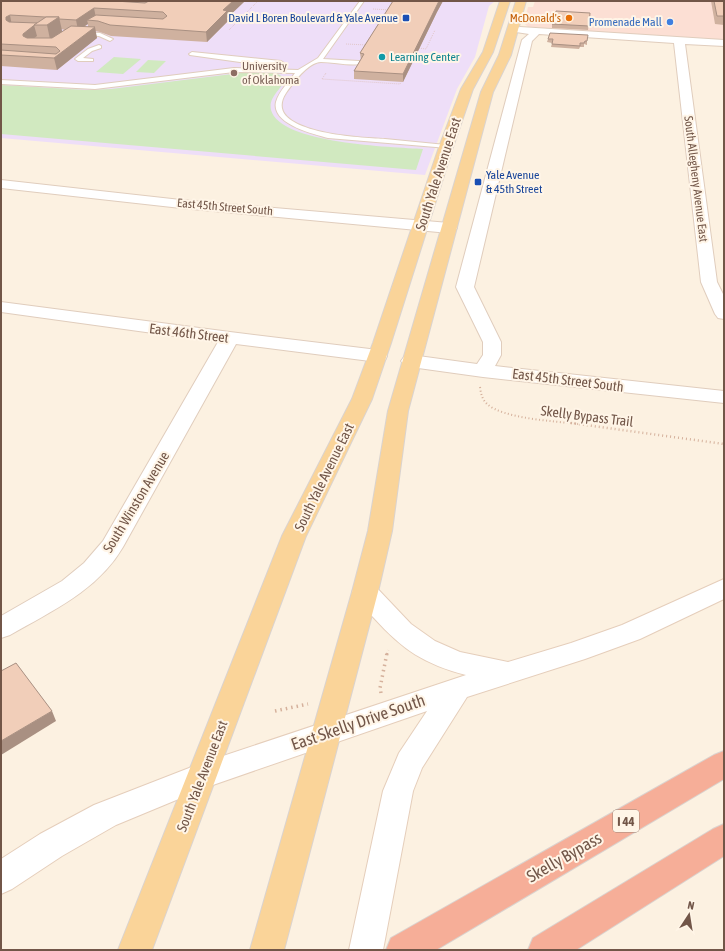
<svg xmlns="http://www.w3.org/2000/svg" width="725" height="951" font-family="'Asap Condensed',sans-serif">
	<rect width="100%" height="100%" fill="#fcf1e1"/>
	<polygon fill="#fcdfd4" points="535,1 724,1 724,41 528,27 525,24 525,19 528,7 533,7"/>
	<polygon fill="#eedef8" points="1,1 495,1 489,6 475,57 457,89 425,175 1,138"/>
	<g fill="#d1e9c0">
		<polygon points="114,57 141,59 123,74 96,72"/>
		<polygon points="148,60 166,61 154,73 136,72"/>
		<path d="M240,73H276L285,78C283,89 268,96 271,110C280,144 393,147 423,149L416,170L1,134V85L87,90L111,89Z"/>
	</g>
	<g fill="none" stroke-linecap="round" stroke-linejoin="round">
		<g stroke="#e0cdbd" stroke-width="2">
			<g id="service">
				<path d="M360,1H364L323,59L359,61L361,62V64C348,66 334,62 321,62C308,62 293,83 286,93C259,134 366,138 385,139C405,141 426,143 446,145L449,147L448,148L328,138C313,134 271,124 276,102C279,91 289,82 295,73L234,72L95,89L1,84V80L95,85L234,68L298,70L318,58Z"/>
				<polygon points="79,32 100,33 113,39 110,41 99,36 81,35 79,34"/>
				<polygon points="99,45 101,46 101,48 92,51 83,58 93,59 93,61 78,61 75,59 88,49"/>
				<polygon points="192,52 281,61 284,63 281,65 240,62 190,55 189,54"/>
			</g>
		</g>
		<g stroke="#e0cdbd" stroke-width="2">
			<g id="minor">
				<polygon points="520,27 724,40 724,46 685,44 717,282 724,296 724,319 718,318 715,314 701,282 674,43 539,34 532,41 474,287 501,342 501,355 495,366 724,391 724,403 483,377 411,367 404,365 401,361 404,357 411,355 477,364 483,355 483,342 456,287 522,40 529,34 516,32 515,30 516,28"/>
				<polygon points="1,180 181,200 449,223 454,225 457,228 454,231 449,233 181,208 1,188"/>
				<path d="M1,302L230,332L378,350L385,352L387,356L385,360L378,362L236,344L123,547C98,590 52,611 10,635L1,638V616L62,581L84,563L103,541L218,342L1,312Z"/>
			</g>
		</g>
		<g stroke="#e5cebb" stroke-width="2">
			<path id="secondary" d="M724,579V599L640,639L585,659L467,697L422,768L413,791L383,950H349L383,791L399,753L427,711L210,786L116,825L62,856L12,889L1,894V859L40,834L94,805L202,763L466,675C424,664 403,650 374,618C366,610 358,602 352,592L356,585L365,583L374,585L411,624L435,641L460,652L508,662L571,643L622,625Z"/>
		</g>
		<g stroke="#dad3cf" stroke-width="2">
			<g id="primary">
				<polygon points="500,1 510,1 493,52 473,89 453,147 391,343 372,399 306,536 152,950 118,950 282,536 352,399 373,343 439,147 461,89 483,52"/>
				<polygon points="516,1 526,1 511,55 493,92 408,411 392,531 378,592 284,950 250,950 352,592 368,531 388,411 481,92 499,55"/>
			</g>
		</g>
		<g stroke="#dad3cf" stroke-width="2">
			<g id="motorway">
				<polygon points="724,751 724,779 436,950 386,950 391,938 714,755"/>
				<polygon points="724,824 724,856 576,950 528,950 533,938 713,829"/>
			</g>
		</g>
		<g stroke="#d5b19c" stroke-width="1" stroke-dasharray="0.5 1.5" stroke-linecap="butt">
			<polyline points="373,9 390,10"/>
			<polyline points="261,18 273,18"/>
			<polyline points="283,19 295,20"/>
			<polyline points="305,20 317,21"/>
			<polyline points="229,30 258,1"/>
			<polyline points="346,44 367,45"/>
			<polyline points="419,48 426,49 435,30"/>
			<polyline points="326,73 322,79 400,84 401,82"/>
		</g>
		<path stroke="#d5b19c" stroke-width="2" stroke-dasharray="1 2.5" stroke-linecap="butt" d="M480,387C481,394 482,399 487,404C504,419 555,421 578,424"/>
		<g stroke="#d5b19c" stroke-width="2.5" stroke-dasharray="1 3" stroke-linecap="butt">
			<polyline points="571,423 724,444"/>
			<polyline points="387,654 388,650"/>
		</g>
		<g stroke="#d5b19c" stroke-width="3.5" stroke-dasharray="1.5 4" stroke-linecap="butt">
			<polyline points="381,693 380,688 387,653"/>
			<polyline points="275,711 308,704"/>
		</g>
		<use href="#service" fill="#fff" fill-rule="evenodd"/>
		<use href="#minor" fill="#fff" fill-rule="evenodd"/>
		<use href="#secondary" fill="#fff" fill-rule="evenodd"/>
		<use href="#primary" fill="#fad499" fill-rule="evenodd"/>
		<use href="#motorway" fill="#f6ae98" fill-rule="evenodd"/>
	</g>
	<g fill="#cfb19f" fill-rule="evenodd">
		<path d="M1,1H245L227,18L228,21L207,42L111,36L100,32L95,31L97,38L57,70L1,66ZM88,24V27H84ZM61,29L65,30L62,32Z"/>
		<polygon points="393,1 443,1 437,12 403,82 354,79 354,71 361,60 360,53"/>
		<polygon points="711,1 724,1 724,25 715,24"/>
		<polygon points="590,13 588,30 552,28 552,24"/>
		<polygon points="548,39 587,41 587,45 584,44 584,47 580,47 579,49 551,47 552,43 547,42"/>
	</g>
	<g fill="#a99082">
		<polygon points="233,1 245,1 227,18 228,21 207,42 206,32 223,10"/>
		<polygon points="439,1 443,1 437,12 403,82 403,74"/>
		<polygon points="94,8 96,18 87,20 88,24 78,30 76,20"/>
		<polygon points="10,15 12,26 6,20 6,17"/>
		<polygon points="59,17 63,35 51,44 47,25"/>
		<polygon points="34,25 37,36 25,45 23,34"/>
		<polygon points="95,27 97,38 57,70 54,58"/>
		<polygon points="52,711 56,721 1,755 1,741"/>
	</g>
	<g fill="#f1ceb9" stroke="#a99082">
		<polygon points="1,1 115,1 145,3 149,1 233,1 223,10 227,11 206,32 110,25 98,21 87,20 96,15 163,19 167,16 163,12 94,8 76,20 59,19 59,17 45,17 10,15 6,17 6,20 9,22 37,23 23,34 23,36 27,38 52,38 71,26 95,27 54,58 1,55 1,50 56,54 60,51 56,47 1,44"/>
		<polygon points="393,1 439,1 403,74 354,71 364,54 360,53"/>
		<polygon points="714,1 724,1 724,16 717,16"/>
		<polygon points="556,11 590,13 589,26 552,24"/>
		<polygon points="46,17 59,17 47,25 34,25"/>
		<polygon points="550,33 588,35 587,41 585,41 584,43 580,43 580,46 552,44 553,39 548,39"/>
		<polygon points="16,663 52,711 1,741 1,671"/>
	</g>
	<g fill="#1a4fb4" stroke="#fff5e7" stroke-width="1.5">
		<rect x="402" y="14" width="8" height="8" rx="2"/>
		<rect x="474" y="178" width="8" height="8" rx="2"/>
	</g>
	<circle fill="#e8710a" stroke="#fff5e7" stroke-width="1.5" cx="569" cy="18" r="4"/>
	<circle fill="#3f7fe0" stroke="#fff5e7" stroke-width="1.5" cx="670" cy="22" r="4"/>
	<circle fill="#0f9aa8" stroke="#fff5e7" stroke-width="1.5" cx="382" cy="57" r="4"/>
	<circle fill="#8d6e63" stroke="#fff5e7" stroke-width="1.5" cx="234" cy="73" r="4"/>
	<g text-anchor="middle" stroke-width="4" stroke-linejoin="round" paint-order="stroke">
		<g font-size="12" fill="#164399" stroke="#fff5e7" text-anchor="end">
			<text x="398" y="22">David L Boren Boulevard &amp; Yale Avenue</text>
			<text x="486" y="179" text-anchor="start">Yale Avenue<tspan x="486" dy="14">&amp; 45th Street</tspan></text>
		</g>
		<g font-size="12" fill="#c56008" stroke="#fff5e7" text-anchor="end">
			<text x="561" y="22">McDonald's</text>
		</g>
		<g font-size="12" fill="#366cbe" stroke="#fff5e7" text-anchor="end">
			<text x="662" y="26">Promenade Mall</text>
		</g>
		<g font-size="12" fill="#0d838f" stroke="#fff5e7" text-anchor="start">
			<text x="390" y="61">Learning Center</text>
		</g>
		<g font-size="12" fill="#785e54" stroke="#fff5e7" text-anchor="start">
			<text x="242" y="70">University<tspan x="242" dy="14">of Oklahoma</tspan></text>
		</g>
		<g font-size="12" fill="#725648" stroke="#fff5e7">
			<text transform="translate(696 179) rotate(83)" y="4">South Allegheny Avenue East</text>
			<text transform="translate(225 207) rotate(5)" y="4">East 45th Street South</text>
		</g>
		<rect fill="#fff5e7" stroke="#9c8678" stroke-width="1" x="613" y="810" width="26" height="22" rx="3"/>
		<g font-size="13" font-weight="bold" fill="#725648">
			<text x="626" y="826">I 44</text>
		</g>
		<g font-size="14" fill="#725648" stroke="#fff5e7">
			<text transform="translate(438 174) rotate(-72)" y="5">South Yale Avenue East</text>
			<text transform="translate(189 333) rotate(7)" y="5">East 46th Street</text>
			<text transform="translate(568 380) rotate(7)" y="5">East 45th Street South</text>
			<text transform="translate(587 416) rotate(7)" y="5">Skelly Bypass Trail</text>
			<text transform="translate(324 477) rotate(-64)" y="5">South Yale Avenue East</text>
			<text transform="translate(136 502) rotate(-59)" y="5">South Winston Avenue</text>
			<text transform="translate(202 776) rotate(-69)" y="5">South Yale Avenue East</text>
		</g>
		<g font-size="17" fill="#725648" stroke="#fff5e7">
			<text transform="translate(358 722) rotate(-19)" y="6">East Skelly Drive South</text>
			<text transform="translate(564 857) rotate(-30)" y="6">Skelly Bypass</text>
		</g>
	</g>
	<rect width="725" height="951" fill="none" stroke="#725648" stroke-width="4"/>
	<g transform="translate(689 915) rotate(12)" stroke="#fff5e7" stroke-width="3" paint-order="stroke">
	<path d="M0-3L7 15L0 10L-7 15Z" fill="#725648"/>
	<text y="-6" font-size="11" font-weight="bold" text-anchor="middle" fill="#725648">N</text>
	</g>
</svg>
